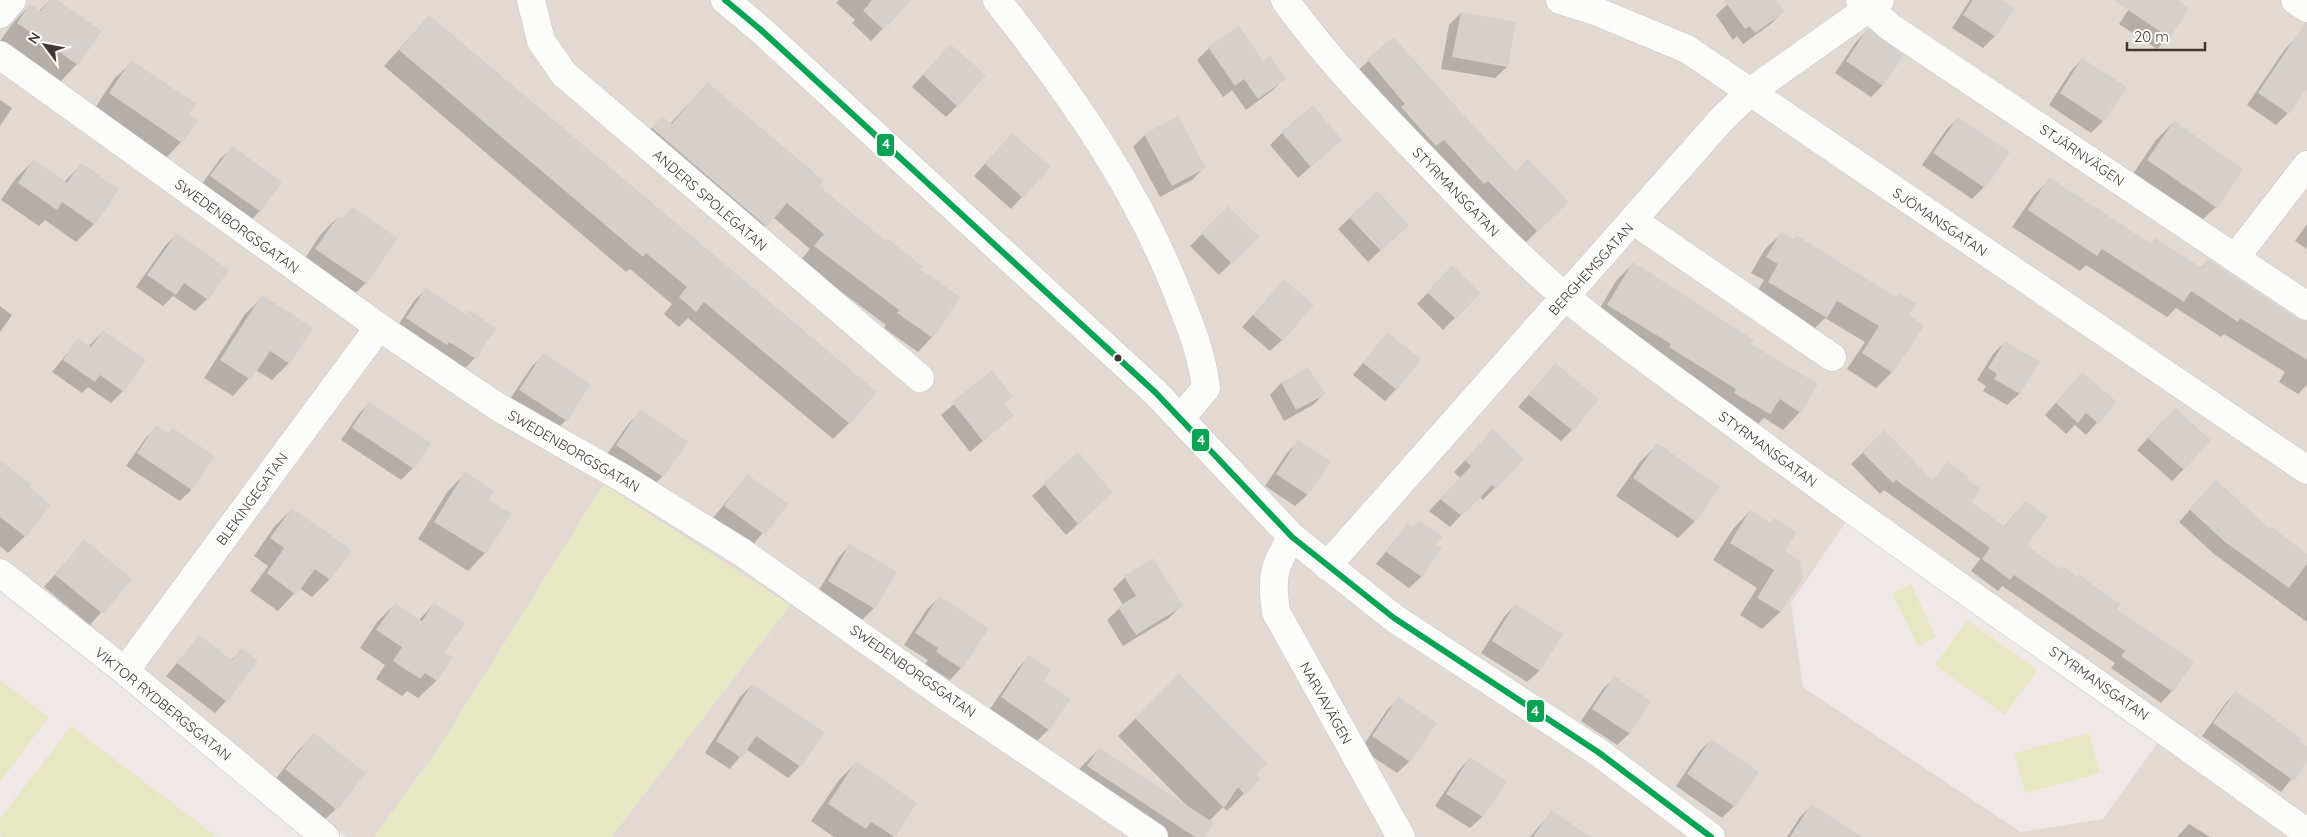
<svg xmlns="http://www.w3.org/2000/svg" width="2307" height="837" font-family="Quicksand,sans-serif">
	<rect width="100%" height="100%" fill="#eee9e6"/>
	<path fill="#e3d9d3" fill-rule="evenodd" d="M0,0H2307V837H611L790,605L604,485L437,751L374,837H347L156,683L0,562ZM1853,511L2167,730L2103,819L2021,832L1803,687L1791,603Z"/>
	<g fill="#e6e8c4">
		<polygon points="603,485 790,605 611,837 374,837 437,751"/>
		<polygon points="1911,584 1936,637 1918,646 1892,593"/>
		<polygon points="1967,620 2037,670 2005,715 1935,665"/>
		<polygon points="0,680 49,717 0,782"/>
		<polygon points="71,726 217,837 3,837 0,835 0,819"/>
		<polygon points="2089,733 2100,773 2025,793 2014,753"/>
	</g>
	<g fill="#0003">
		<polygon points="50,0 55,0 77,64 60,82 0,41 13,23 30,5 39,11"/>
		<polygon points="839,0 910,0 871,41 852,23 855,20 836,3"/>
		<polygon points="1732,0 1774,0 1783,12 1771,24 1743,44 1737,36 1733,40 1716,15"/>
		<polygon points="1970,0 2000,0 1995,36 1983,48 1952,28"/>
		<polygon points="2135,0 2174,0 2169,37 2157,49 2119,24"/>
		<polygon points="1461,13 1507,67 1495,78 1441,69 1449,25"/>
		<polygon points="429,16 849,423 833,439 688,318 679,327 664,314 672,304 630,269 626,272 384,66"/>
		<polygon points="1239,28 1262,62 1284,79 1272,91 1246,110 1232,90 1223,97 1197,60 1209,48"/>
		<polygon points="1868,30 1883,85 1871,97 1835,73 1856,42"/>
		<polygon points="2297,37 2307,44 2307,85 2288,113 2276,125 2247,105 2285,49"/>
		<polygon points="1393,39 1515,172 1567,202 1525,243 1476,192 1472,195 1356,72"/>
		<polygon points="950,45 957,106 946,117 912,87"/>
		<polygon points="2082,59 2103,121 2091,133 2049,105 2071,71"/>
		<polygon points="132,62 187,114 181,142 164,160 93,111 114,79"/>
		<polygon points="707,84 818,186 918,269 932,337 918,352 884,328 886,325 800,261 810,249 773,217 752,240 648,132 662,117 670,124"/>
		<polygon points="0,100 12,108 0,126"/>
		<polygon points="1958,118 1984,187 1972,199 1922,165 1946,130"/>
		<polygon points="2174,122 2216,207 2198,224 2130,178 2156,140"/>
		<polygon points="1282,133 1340,140 1298,178 1270,145"/>
		<polygon points="1145,135 1204,168 1192,180 1160,197 1133,147"/>
		<polygon points="1001,146 1022,197 1011,209 974,176"/>
		<polygon points="232,148 280,182 260,211 248,223 199,188 220,159"/>
		<polygon points="33,161 64,182 81,165 118,190 94,224 76,242 45,220 39,226 1,200 16,178"/>
		<polygon points="2050,179 2150,245 2200,269 2208,260 2298,320 2307,321 2307,385 2298,394 2279,382 2285,372 2224,334 2221,337 2176,308 2167,317 2086,265 2080,271 2012,227 2034,195"/>
		<polygon points="1377,192 1395,237 1368,262 1338,229"/>
		<polygon points="1228,208 1257,237 1219,275 1190,246"/>
		<polygon points="352,209 366,283 348,300 299,267 321,234 339,216 342,219"/>
		<polygon points="2307,224 2307,249 2295,241"/>
		<polygon points="177,234 227,270 207,299 195,311 173,296 163,306 136,287 165,246"/>
		<polygon points="1781,234 1792,241 1796,237 1923,326 1892,372 1876,388 1847,369 1865,342 1825,318 1810,333 1753,298 1764,280 1751,273 1765,249"/>
		<polygon points="1633,264 1749,345 1817,385 1800,412 1783,430 1764,418 1751,431 1591,323 1616,281"/>
		<polygon points="1441,279 1479,293 1443,330 1417,304"/>
		<polygon points="1284,281 1282,340 1270,351 1242,327"/>
		<polygon points="426,289 466,315 494,328 475,358 463,370 395,330 414,301"/>
		<polygon points="263,297 289,363 272,380 256,370 233,396 204,378 245,314"/>
		<polygon points="0,306 12,315 0,332"/>
		<polygon points="103,331 123,391 111,403 88,387 82,393 52,372 78,340 88,347"/>
		<polygon points="1387,334 1396,389 1385,401 1353,375"/>
		<polygon points="2005,342 2038,362 2019,394 2007,405 1983,391 1986,386 1977,380 1993,354"/>
		<polygon points="544,355 566,420 554,432 508,402 532,366"/>
		<polygon points="1555,365 1572,430 1561,441 1518,407"/>
		<polygon points="992,372 1003,405 1012,416 970,452 941,415"/>
		<polygon points="1281,383 1324,394 1313,405 1284,421 1270,395"/>
		<polygon points="2071,386 2115,402 2086,435 2075,425 2066,434 2045,415"/>
		<polygon points="369,403 413,468 401,480 341,440 358,415"/>
		<polygon points="641,411 686,442 662,477 650,488 605,457 629,423"/>
		<polygon points="2163,421 2184,469 2172,481 2137,450"/>
		<polygon points="156,427 168,434 173,429 191,490 180,501 126,466 145,439"/>
		<polygon points="1884,432 1932,481 1948,463 1970,502 2004,527 2025,502 2026,545 2059,571 2062,568 2115,609 2172,691 2161,703 2111,668 2115,663 2002,586 1998,591 1971,571 1980,559 1884,490 1880,494 1851,464"/>
		<polygon points="1298,442 1329,462 1307,495 1295,506 1265,486 1287,453"/>
		<polygon points="1481,443 1523,459 1483,500 1479,496 1450,527 1429,511 1460,478 1454,472"/>
		<polygon points="1657,445 1695,521 1678,538 1616,496 1640,462"/>
		<polygon points="1078,454 1112,493 1066,535 1032,496"/>
		<polygon points="0,462 49,505 25,536 8,553 0,546"/>
		<polygon points="465,474 487,500 485,553 468,571 418,539 448,491"/>
		<polygon points="747,476 786,504 752,546 713,518"/>
		<polygon points="2204,494 2269,530 2307,555 2307,622 2214,554 2179,522"/>
		<polygon points="292,509 350,550 329,580 312,597 299,588 278,611 250,591 268,566 254,556 274,527"/>
		<polygon points="1750,511 1770,524 1774,519 1783,552 1801,577 1780,612 1762,629 1740,615 1757,588 1713,560 1733,529"/>
		<polygon points="1408,524 1441,549 1421,577 1409,588 1376,564"/>
		<polygon points="84,541 130,579 90,625 44,587"/>
		<polygon points="850,545 874,608 862,620 817,593 839,557"/>
		<polygon points="1153,560 1181,606 1169,618 1123,646 1107,620 1123,605 1113,589 1125,577"/>
		<polygon points="939,598 961,668 950,680 925,664 928,660 904,645 927,609"/>
		<polygon points="395,604 419,620 434,604 444,653 451,658 436,681 418,698 407,691 402,696 376,679 385,665 360,648 377,622"/>
		<polygon points="1515,605 1562,634 1539,671 1527,682 1481,653 1504,617"/>
		<polygon points="199,637 230,661 241,650 226,701 215,713 166,676"/>
		<polygon points="1030,656 1042,681 1049,729 1037,741 990,709 1018,668"/>
		<polygon points="1179,675 1258,779 1227,811 1223,807 1209,821 1204,837 1151,837 1070,784 1081,767 1099,749 1187,806 1118,736"/>
		<polygon points="1614,678 1650,702 1629,734 1617,745 1581,721 1602,690"/>
		<polygon points="752,685 800,766 788,778 746,749 730,769 705,753 740,697"/>
		<polygon points="2236,692 2307,748 2307,760 2281,792 2202,736 2225,704"/>
		<polygon points="1399,698 1435,723 1409,762 1397,773 1361,749 1387,710"/>
		<polygon points="314,734 336,809 318,826 269,787 297,752"/>
		<polygon points="1711,740 1757,772 1734,806 1722,818 1676,786 1699,752"/>
		<polygon points="1470,758 1505,781 1482,817 1470,828 1435,806 1459,770"/>
		<polygon points="856,763 916,803 893,837 834,837 811,821 839,780"/>
		<polygon points="1811,806 1846,837 1787,837 1800,817"/>
		<polygon points="1551,812 1578,837 1530,837"/>
		<polygon points="2189,824 2210,837 2177,837"/>
	</g>
	<g fill="#d6d0cd">
		<polygon points="49,0 57,0 102,31 78,65 17,23 30,4 41,11"/>
		<polygon points="872,0 911,0 884,30 863,11"/>
		<polygon points="1724,0 1776,0 1785,12 1755,33 1750,26 1745,29"/>
		<polygon points="1973,0 2002,0 2015,8 1996,37 1963,15"/>
		<polygon points="2113,0 2177,0 2189,8 2170,38"/>
		<polygon points="1461,12 1516,22 1508,67 1452,57"/>
		<polygon points="429,15 877,392 850,424 704,302 696,312 679,297 687,287 646,253 643,257 399,50"/>
		<polygon points="2305,23 2307,23 2307,88 2289,114 2258,93"/>
		<polygon points="1239,26 1263,61 1270,56 1286,79 1258,99 1244,79 1235,86 1208,47"/>
		<polygon points="1868,28 1904,55 1883,86 1846,61"/>
		<polygon points="1393,37 1515,171 1528,159 1569,202 1538,232 1488,181 1484,184 1444,140 1436,146 1401,107 1405,104 1367,59"/>
		<polygon points="950,44 986,75 958,107 923,75"/>
		<polygon points="2082,58 2127,87 2104,122 2060,93"/>
		<polygon points="131,60 196,104 189,114 198,120 182,143 109,93"/>
		<polygon points="707,82 824,181 819,186 886,241 888,239 922,266 920,269 961,297 933,338 897,313 899,310 814,246 824,234 787,203 767,227 652,128 662,116 672,124"/>
		<polygon points="1313,105 1342,140 1311,167 1281,132"/>
		<polygon points="1178,116 1206,168 1172,186 1144,134"/>
		<polygon points="1958,117 2010,152 1985,188 1933,153"/>
		<polygon points="2174,121 2243,169 2217,208 2147,160"/>
		<polygon points="1012,133 1051,167 1023,198 985,164"/>
		<polygon points="232,146 282,182 261,212 210,176"/>
		<polygon points="33,159 67,183 81,163 119,189 95,225 62,202 57,210 18,183"/>
		<polygon points="2049,177 2151,244 2155,238 2202,268 2208,259 2298,319 2307,321 2307,360 2240,318 2238,322 2191,291 2184,302 2102,249 2097,256 2028,210"/>
		<polygon points="1377,191 1409,225 1381,251 1349,217"/>
		<polygon points="1228,206 1259,237 1232,264 1201,233"/>
		<polygon points="352,207 398,238 367,284 315,249 339,215 344,218"/>
		<polygon points="1781,232 1794,240 1796,235 1896,297 1899,293 1916,304 1909,315 1924,326 1893,373 1862,353 1879,326 1837,301 1827,318 1768,282 1778,264 1766,257"/>
		<polygon points="177,233 229,270 208,300 184,283 176,295 147,275"/>
		<polygon points="1633,262 1754,340 1751,344 1818,384 1801,413 1780,399 1770,414 1734,393 1736,389 1669,347 1671,344 1607,305"/>
		<polygon points="1452,265 1481,293 1456,319 1427,292"/>
		<polygon points="1284,279 1314,305 1283,341 1253,315"/>
		<polygon points="426,288 466,314 469,310 496,328 476,359 449,342 447,345 406,318"/>
		<polygon points="262,295 313,328 290,364 270,351 251,380 220,360"/>
		<polygon points="103,330 146,360 124,392 100,375 95,382 63,360 78,338 91,347"/>
		<polygon points="1387,332 1421,359 1397,390 1363,363"/>
		<polygon points="2005,341 2040,362 2020,394 1994,379 1997,374 1988,368"/>
		<polygon points="543,353 591,384 567,421 519,390"/>
		<polygon points="1555,363 1599,399 1573,431 1529,395"/>
		<polygon points="1308,368 1326,394 1296,410 1281,382"/>
		<polygon points="992,370 1013,397 1004,404 1014,416 983,441 952,402"/>
		<polygon points="2082,372 2117,402 2099,424 2086,413 2078,423 2056,403"/>
		<polygon points="369,402 431,443 414,469 352,428"/>
		<polygon points="2175,408 2211,440 2184,470 2148,438"/>
		<polygon points="640,409 688,442 663,477 616,445"/>
		<polygon points="156,425 169,434 173,428 215,456 192,490 137,453"/>
		<polygon points="1493,429 1524,459 1496,489 1492,485 1462,516 1440,499 1471,466 1465,460"/>
		<polygon points="1884,430 1933,480 1947,462 1969,477 1968,480 1981,489 1971,502 2005,527 2025,501 2048,517 2027,545 2060,570 2062,566 2077,577 2079,575 2120,604 2117,609 2194,662 2173,692 2121,656 2125,651 2014,575 2010,580 1993,567 1982,559 1990,548 1896,480 1893,483 1862,452"/>
		<polygon points="1298,440 1331,461 1308,495 1276,474"/>
		<polygon points="1657,443 1720,487 1696,522 1633,478"/>
		<polygon points="1078,452 1113,493 1078,524 1043,483"/>
		<polygon points="0,460 31,484 29,487 51,505 26,537 0,517"/>
		<polygon points="465,472 494,491 489,500 511,514 486,554 434,522"/>
		<polygon points="747,474 788,504 765,535 724,506"/>
		<polygon points="2216,480 2269,528 2270,526 2307,554 2307,564 2289,588 2225,542 2189,509"/>
		<polygon points="292,508 352,550 330,580 315,569 296,595 267,573 284,548 270,538"/>
		<polygon points="1750,510 1771,523 1774,518 1797,532 1785,551 1800,560 1803,578 1781,612 1757,598 1774,570 1730,543"/>
		<polygon points="1419,521 1443,536 1436,544 1442,548 1422,577 1386,552 1408,523 1413,527"/>
		<polygon points="84,539 132,579 103,614 55,575"/>
		<polygon points="850,544 897,572 875,609 828,581"/>
		<polygon points="1153,558 1183,606 1136,635 1118,607 1136,596 1124,576"/>
		<polygon points="939,596 989,628 962,669 936,652 938,648 915,633"/>
		<polygon points="395,603 422,621 434,603 465,623 445,652 453,657 437,681 425,673 420,679 393,661 402,647 376,630"/>
		<polygon points="1515,604 1563,634 1540,671 1492,641"/>
		<polygon points="199,635 232,660 241,648 258,661 227,702 177,663"/>
		<polygon points="1029,655 1051,670 1044,681 1071,699 1049,730 1001,697"/>
		<polygon points="1179,674 1267,763 1256,774 1260,779 1245,795 1238,787 1224,808 1135,718"/>
		<polygon points="1614,676 1651,701 1630,734 1592,709"/>
		<polygon points="752,684 825,732 801,767 756,736 742,758 716,741"/>
		<polygon points="2236,691 2301,738 2299,741 2307,747 2307,762 2294,781 2213,723"/>
		<polygon points="1398,697 1437,723 1410,762 1372,736"/>
		<polygon points="314,733 366,773 337,810 285,769"/>
		<polygon points="1711,739 1759,772 1735,807 1687,774"/>
		<polygon points="1099,748 1214,823 1205,837 1195,837 1087,766"/>
		<polygon points="1470,757 1507,781 1483,817 1446,794"/>
		<polygon points="856,761 917,803 895,837 871,822 866,829 828,804"/>
		<polygon points="1811,804 1863,837 1790,837"/>
		<polygon points="1551,810 1591,837 1533,837"/>
	</g>
	<g fill="none" stroke-linecap="round" stroke-linejoin="round">
		<g stroke="#cac5c2" stroke-width="29">
			<g id="minor">
				<polyline points="531,0 541,41 564,74 920,378"/>
				<polyline points="725,0 761,30 1156,393 1292,537 1394,618 1598,752 1711,837"/>
				<path d="M997,0C1069,92 1137,187 1179,297C1191,327 1202,355 1206,388L1181,418"/>
				<path d="M1285,0C1328,60 1379,112 1430,165C1474,211 1519,258 1568,299C1630,350 1696,395 1760,443C1940,576 2126,701 2307,833"/>
				<polyline points="1560,0 1598,12 1687,49 2307,470"/>
				<polyline points="1860,0 1890,27 2307,306"/>
				<polyline points="2295,0 2307,8"/>
				<polyline points="0,14 12,0"/>
				<polyline points="0,55 379,327 498,407 626,480 743,553 947,697 1154,837"/>
				<polyline points="1634,221 1832,357"/>
				<polyline points="2235,258 2307,165"/>
				<path d="M1292,537C1273,567 1271,577 1276,612L1401,837"/>
				<polyline points="1327,566 1722,119 1750,92 1880,0"/>
				<polyline points="0,573 125,671 325,837"/>
				<polyline points="125,671 379,327"/>
			</g>
		</g>
		<use href="#minor" stroke="#fcfcfb" stroke-width="28"/>
		<g stroke="#fff" stroke-width="10">
			<polyline id="bus-1" points="725,0 761,30 1156,393 1292,537 1394,618 1598,752 1711,837"/>
		</g>
		<use href="#bus-1" stroke="#00a651" stroke-width="6"/>
	</g>
	<circle fill="#433732" stroke="#fff" stroke-width="2" cx="1118" cy="358" r="4.5"/>
	<g text-anchor="middle" stroke-width="5" stroke-linejoin="round" paint-order="stroke">
		<g font-size="14" fill="#433732" stroke="#fff">
			<text transform="translate(2082 155) rotate(34)" y="5">STJÄRNVÄGEN</text>
			<text transform="translate(1456 192) rotate(46)" y="5">STYRMANSGATAN</text>
			<text transform="translate(710 200) rotate(41)" y="5">ANDERS SPOLEGATAN</text>
			<text transform="translate(1940 222) rotate(34)" y="5">SJÖMANSGATAN</text>
			<text transform="translate(237 226) rotate(36)" y="5">SWEDENBORGSGATAN</text>
			<text transform="translate(1591 269) rotate(-48)" y="5">BERGHEMSGATAN</text>
			<text transform="translate(1768 449) rotate(36)" y="5">STYRMANSGATAN</text>
			<text transform="translate(574 451) rotate(30)" y="5">SWEDENBORGSGATAN</text>
			<text transform="translate(252 499) rotate(-54)" y="5">BLEKINGEGATAN</text>
			<text transform="translate(913 671) rotate(35)" y="5">SWEDENBORGSGATAN</text>
			<text transform="translate(2099 683) rotate(35)" y="5">STYRMANSGATAN</text>
			<text transform="translate(1326 703) rotate(61)" y="5">NARVAVÄGEN</text>
			<text transform="translate(163 704) rotate(39)" y="5">VIKTOR RYDBERGSGATAN</text>
		</g>
	</g>
	<g stroke="#fff" stroke-width="2">
		<rect x="876" y="133" width="19" height="24" rx="5" fill="#00a651"/>
		<rect x="1191" y="428" width="19" height="24" rx="5" fill="#00a651"/>
		<rect x="1526" y="699" width="19" height="24" rx="5" fill="#00a651"/>
	</g>
	<g font-size="14" text-anchor="middle" font-weight="bold" fill="#fff">
		<text x="886" y="149">4</text>
		<text x="1201" y="445">4</text>
		<text x="1535" y="716">4</text>
	</g>
	<g transform="translate(45 45) rotate(302)" stroke="#ffffff" stroke-width="4" paint-order="stroke">
	<path d="M0-4L9 19L0 12L-9 19Z" fill="#433732"/>
	<text y="-8" font-size="14" font-weight="bold" text-anchor="middle" fill="#433732">N</text>
	</g>
	<path d="M2127 42v8h78v-8" fill="none" stroke="#433732" stroke-width="2.5"/>
	<text x="2134" y="42" font-size="15" fill="#433732" stroke="#ffffff" stroke-width="4" paint-order="stroke">20 m</text>
</svg>
